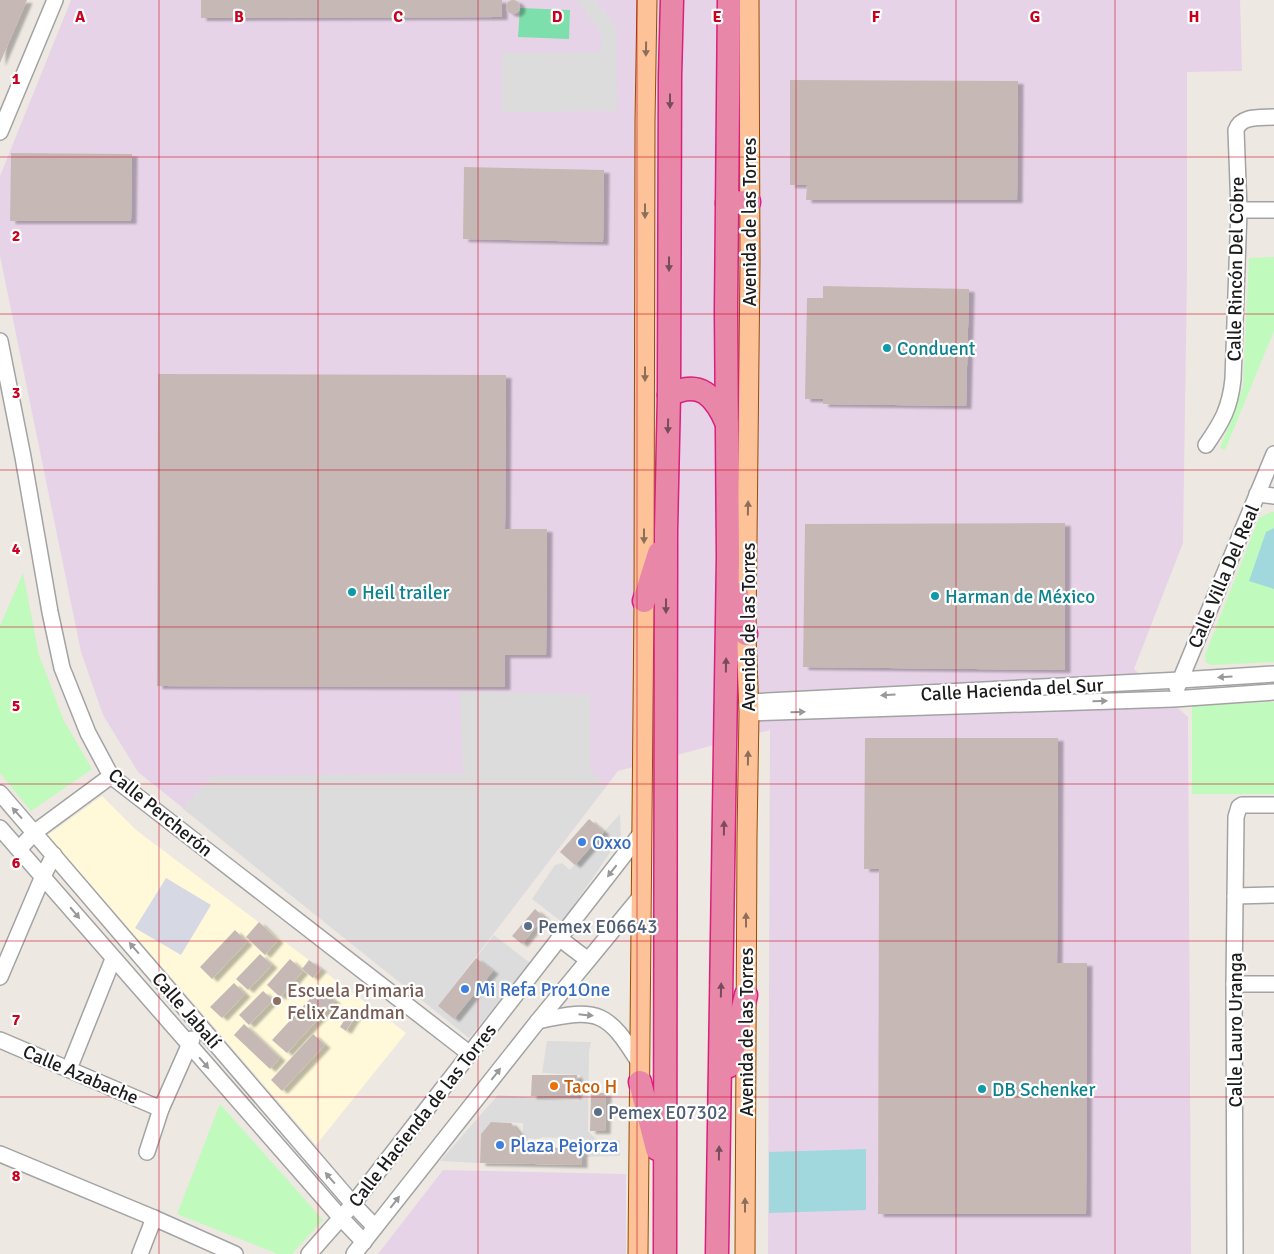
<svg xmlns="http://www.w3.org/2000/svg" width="1274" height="1254" font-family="Signika,sans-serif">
	<defs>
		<filter id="shadow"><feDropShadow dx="5.5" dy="3" stdDeviation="1" flood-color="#0004"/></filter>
	</defs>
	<rect width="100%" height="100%" fill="#eee8e2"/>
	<g fill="#e7d3e7">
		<polygon points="71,0 1240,0 1242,71 1187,72 1187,275 1183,543 1134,669 1188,717 1191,1254 768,1254 770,730 618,771 435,1010 138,772 103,715 81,652 0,256 0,176"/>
		<polygon points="443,1170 626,1174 626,1254 378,1254"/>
	</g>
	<polygon fill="#fff9da" points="102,796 136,830 406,1033 316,1145 48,835"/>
	<g fill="#c1fabd">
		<polygon points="1274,257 1274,331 1225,450 1220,448 1243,387 1249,258"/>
		<polygon points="1271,512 1274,512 1274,662 1211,665 1206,662 1205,655 1259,518"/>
		<polygon points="23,573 39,655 64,721 92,769 31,811 0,773 0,626"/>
		<polygon points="1274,702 1274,794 1192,794 1192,706"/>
		<polygon points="220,1104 323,1220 292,1254 278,1254 177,1214"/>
	</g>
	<polygon fill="#7ddfab" points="520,8 570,10 569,39 518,37"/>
	<g fill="#dcdcdc">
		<polygon points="576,0 595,0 616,26 617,111 502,112 502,53 601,52 601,33"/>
		<polygon points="460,692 590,694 590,770 606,786 438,1006 454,1019 492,971 476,958 494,935 530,963 469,1038 182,808 212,776 463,773"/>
		<polygon points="620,814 621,837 562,922 532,899 555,865 562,863 570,870"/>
		<polygon points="547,1041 591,1042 589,1051 588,1131 597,1140 620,1140 620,1156 586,1157 586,1140 543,1137 538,1139 523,1138 523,1123 491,1122 481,1134 480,1163 440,1161 498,1095 579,1101 580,1075 542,1073"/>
	</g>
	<polygon fill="#d6d8e4" points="166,878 211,905 181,955 135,928"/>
	<g fill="#a1d8dd">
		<polygon points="1274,528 1274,589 1249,581 1266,532"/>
		<polygon points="866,1149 866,1210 769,1213 769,1152"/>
	</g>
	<g fill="#c6b9b5" filter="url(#shadow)">
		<polygon points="0,0 27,0 0,63"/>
		<polygon points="201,0 502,0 502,17 201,18"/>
		<circle cx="513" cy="7" r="7"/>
		<polygon points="790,80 1018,81 1017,200 806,200 807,185 790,185"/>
		<polygon points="11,153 132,154 131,221 10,221"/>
		<polygon points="464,167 604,170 603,242 463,239"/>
		<polygon points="823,286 969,289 966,406 823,404 823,399 805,399 807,298 823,298"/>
		<polygon points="158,374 506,375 505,529 547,529 546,655 505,655 505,687 157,686"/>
		<polygon points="1065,523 1065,670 803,667 805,524"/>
		<polygon points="865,738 1058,738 1057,963 1087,963 1086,1214 878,1214 879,869 864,869"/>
		<polygon points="589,819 604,832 575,865 560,852"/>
		<polygon points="535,909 544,917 522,944 512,936"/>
		<polygon points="259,922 278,940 265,955 246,937"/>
		<polygon points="235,930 247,942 212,979 200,967"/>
		<polygon points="260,954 272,965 248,990 236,979"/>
		<polygon points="476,958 493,971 454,1019 438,1006"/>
		<polygon points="290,959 303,971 280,997 267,985"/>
		<polygon points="309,960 321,969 313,978 302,969"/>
		<polygon points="234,983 245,994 222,1018 210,1007"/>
		<polygon points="320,988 335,1001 287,1053 272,1040"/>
		<polygon points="263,991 273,1000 249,1025 239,1015"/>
		<polygon points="350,1011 356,1015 346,1031 340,1027"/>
		<polygon points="244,1024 280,1058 270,1069 234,1035"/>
		<polygon points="313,1034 325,1045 282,1091 271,1080"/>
		<polygon points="532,1075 577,1075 576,1096 531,1096"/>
		<polygon points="591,1093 606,1093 605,1131 590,1131"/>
		<polygon points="491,1122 511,1123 521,1136 521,1146 559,1148 559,1142 573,1143 582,1152 582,1165 480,1163 481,1134"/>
	</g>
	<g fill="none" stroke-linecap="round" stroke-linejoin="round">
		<g stroke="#a3a3a3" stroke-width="18">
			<g id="minor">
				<polyline points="0,132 55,0"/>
				<polyline points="1239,210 1274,210"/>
				<polyline points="0,341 23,457 50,612 62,668 88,733 111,776 470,1054"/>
				<path d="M1206,445C1222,422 1230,408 1233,379L1239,210L1236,130C1241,115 1261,118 1274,117"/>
				<polyline points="1257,494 1274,496"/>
				<polyline points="1177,688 1274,454"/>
				<polyline points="749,702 1180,680 1274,674"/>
				<polyline points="749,713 1173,699 1274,692"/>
				<polyline points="0,793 353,1204 375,1227"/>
				<polyline points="0,828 341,1218 364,1242"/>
				<polyline points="19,849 35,832 111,776"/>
				<polyline points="1235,896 1274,895"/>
				<polyline points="559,938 588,960"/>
				<polyline points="0,977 43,876 54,855"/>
				<polyline points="1234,984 1274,984"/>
				<path d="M538,1021C599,1007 608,1012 640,1064"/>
				<polyline points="0,1040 161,1109"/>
				<polyline points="69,1069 113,959"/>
				<polyline points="147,1152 161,1109 192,1039"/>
				<polyline points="0,1154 154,1218 235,1254"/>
				<polyline points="140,1254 154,1218"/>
				<polyline points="309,1254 353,1204 642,832"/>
				<polyline points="354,1254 538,1021 641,896"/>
				<polyline points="1235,1254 1234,984 1236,817 1239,807 1242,805 1274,805"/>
			</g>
		</g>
		<g stroke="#954d00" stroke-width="21">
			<g id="major">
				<polyline points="638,1254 644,601 645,121 647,0"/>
				<polyline points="745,1254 747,837 749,713 746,634 750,262 749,0"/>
			</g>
		</g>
		<g stroke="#da207c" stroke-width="25">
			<g id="highway">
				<polyline points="727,203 749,202"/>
				<path d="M669,395C700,379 715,396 727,424"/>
				<polyline points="737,594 746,634"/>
				<polyline points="644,601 659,553"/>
				<polyline points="729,1066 746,995"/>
				<polyline points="640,1082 657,1149"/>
				<polyline points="665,1254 666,530 669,395 670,76 672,0"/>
				<polyline points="717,1254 728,557 726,311 729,0"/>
			</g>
		</g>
		<use href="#minor" stroke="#fff" stroke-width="15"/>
		<use href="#major" stroke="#fdc297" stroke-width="19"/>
		<use href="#highway" stroke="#e887a8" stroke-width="22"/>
	</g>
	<defs><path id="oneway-solid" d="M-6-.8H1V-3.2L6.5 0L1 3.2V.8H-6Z" transform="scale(1.25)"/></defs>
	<g fill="#8c6f5a">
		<use href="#oneway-solid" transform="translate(646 49) rotate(91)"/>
		<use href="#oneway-solid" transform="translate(645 211) rotate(90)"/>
		<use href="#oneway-solid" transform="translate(645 374) rotate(90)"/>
		<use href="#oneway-solid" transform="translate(748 508) rotate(-89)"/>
		<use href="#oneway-solid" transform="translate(644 536) rotate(90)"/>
		<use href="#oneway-solid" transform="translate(748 758) rotate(-89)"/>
		<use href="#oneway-solid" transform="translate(746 920) rotate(-90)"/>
		<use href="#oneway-solid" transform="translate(745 1205) rotate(-90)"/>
	</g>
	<g fill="#784c5b">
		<use href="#oneway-solid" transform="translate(670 101) rotate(90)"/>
		<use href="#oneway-solid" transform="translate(669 264) rotate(90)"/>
		<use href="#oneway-solid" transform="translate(668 426) rotate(91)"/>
		<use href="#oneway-solid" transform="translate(666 606) rotate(90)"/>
		<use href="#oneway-solid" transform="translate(726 665) rotate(-89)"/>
		<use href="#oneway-solid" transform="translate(724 828) rotate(-89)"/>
		<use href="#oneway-solid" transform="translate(721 990) rotate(-89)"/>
		<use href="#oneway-solid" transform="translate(719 1153) rotate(-89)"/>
	</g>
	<g fill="#999">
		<use href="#oneway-solid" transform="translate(1225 677) rotate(176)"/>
		<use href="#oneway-solid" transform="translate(888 695) rotate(177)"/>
		<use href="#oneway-solid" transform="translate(1100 701) rotate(-2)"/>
		<use href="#oneway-solid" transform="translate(798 712) rotate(-2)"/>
		<use href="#oneway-solid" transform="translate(17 813) rotate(-132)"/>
		<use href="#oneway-solid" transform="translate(612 871) rotate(128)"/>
		<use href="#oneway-solid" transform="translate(75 913) rotate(50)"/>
		<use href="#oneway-solid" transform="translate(134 948) rotate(-131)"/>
		<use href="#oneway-solid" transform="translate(586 1015) rotate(6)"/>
		<use href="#oneway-solid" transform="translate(204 1063) rotate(49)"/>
		<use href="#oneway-solid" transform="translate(496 1074) rotate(-52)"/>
		<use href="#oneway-solid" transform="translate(330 1178) rotate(-131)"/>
		<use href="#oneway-solid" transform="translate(395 1202) rotate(-52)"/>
	</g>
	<path fill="none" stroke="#c9001e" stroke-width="1" stroke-opacity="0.55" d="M159,0V1254M318,0V1254M478,0V1254M637,0V1254M796,0V1254M956,0V1254M1115,0V1254M0,157H1274M0,314H1274M0,470H1274M0,627H1274M0,784H1274M0,941H1274M0,1097H1274"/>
	<g fill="#0f9aa8" stroke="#fff" stroke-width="2">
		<circle cx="887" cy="348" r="5"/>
		<circle cx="352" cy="592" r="5"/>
		<circle cx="935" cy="596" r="5"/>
		<circle cx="982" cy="1089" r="5"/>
	</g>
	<g fill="#3f7fe0" stroke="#fff" stroke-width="2">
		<circle cx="582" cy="842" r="5"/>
		<circle cx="465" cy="989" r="5"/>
		<circle cx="500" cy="1145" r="5"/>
	</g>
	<g fill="#5c6f8a" stroke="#fff" stroke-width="2">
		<circle cx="528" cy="926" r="5"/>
		<circle cx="598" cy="1112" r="5"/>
	</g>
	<circle fill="#8d6e63" stroke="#fff" stroke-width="2" cx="277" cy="1001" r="5"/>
	<circle fill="#e8710a" stroke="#fff" stroke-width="2" cx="554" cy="1086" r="5"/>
	<g text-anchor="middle" stroke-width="4.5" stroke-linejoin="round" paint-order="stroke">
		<g font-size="19" fill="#1c1c1c" stroke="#fff">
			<text transform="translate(749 222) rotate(-90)" y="7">Avenida de las Torres</text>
			<text transform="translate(1235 269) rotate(-89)" y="7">Calle Rincón Del Cobre</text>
			<text transform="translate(1223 576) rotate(-67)" y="7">Calle Villa Del Real</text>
			<text transform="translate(748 627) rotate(-90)" y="7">Avenida de las Torres</text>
			<text transform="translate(1012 689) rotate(-3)" y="7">Calle Hacienda del Sur</text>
			<text transform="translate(161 812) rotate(39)" y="7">Calle Percherón</text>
			<text transform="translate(187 1010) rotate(49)" y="7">Calle Jabalí</text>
			<text transform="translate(1235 1030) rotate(-90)" y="7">Calle Lauro Uranga</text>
			<text transform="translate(746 1032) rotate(-90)" y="7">Avenida de las Torres</text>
			<text transform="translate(81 1074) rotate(23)" y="7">Calle Azabache</text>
			<text transform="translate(422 1115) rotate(-52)" y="7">Calle Hacienda de las Torres</text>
		</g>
		<g font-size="19" fill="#0d838f" stroke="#fff" text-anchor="start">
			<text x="897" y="355">Conduent</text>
			<text x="362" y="599">Heil trailer</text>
			<text x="945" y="603">Harman de México</text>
			<text x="992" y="1096">DB Schenker</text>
		</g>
		<g font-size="19" fill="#366cbe" stroke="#fff" text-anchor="start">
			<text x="592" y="849">Oxxo</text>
			<text x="475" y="996">Mi Refa Pro1One</text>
			<text x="510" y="1152">Plaza Pejorza</text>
		</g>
		<g font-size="19" fill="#4e5e75" stroke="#fff" text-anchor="start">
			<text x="538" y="933">Pemex E06643</text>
			<text x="608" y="1119">Pemex E07302</text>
		</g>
		<g font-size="19" fill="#785e54" stroke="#fff" text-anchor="start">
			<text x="287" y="997">Escuela Primaria<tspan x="287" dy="22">Felix Zandman</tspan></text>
		</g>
		<g font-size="19" fill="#c56008" stroke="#fff" text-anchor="start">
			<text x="564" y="1093">Taco H</text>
		</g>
	</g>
	<g font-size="16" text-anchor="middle" font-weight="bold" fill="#c9001e" stroke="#fff" stroke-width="4.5" stroke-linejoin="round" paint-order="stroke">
		<text x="80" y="22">A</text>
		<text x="239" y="22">B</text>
		<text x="398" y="22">C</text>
		<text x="557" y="22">D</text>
		<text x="717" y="22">E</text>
		<text x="876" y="22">F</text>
		<text x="1035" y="22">G</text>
		<text x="1194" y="22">H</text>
		<text x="16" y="84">1</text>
		<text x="16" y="241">2</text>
		<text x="16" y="398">3</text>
		<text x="16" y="554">4</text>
		<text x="16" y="711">5</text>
		<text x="16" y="868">6</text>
		<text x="16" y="1025">7</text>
		<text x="16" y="1181">8</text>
	</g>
</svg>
